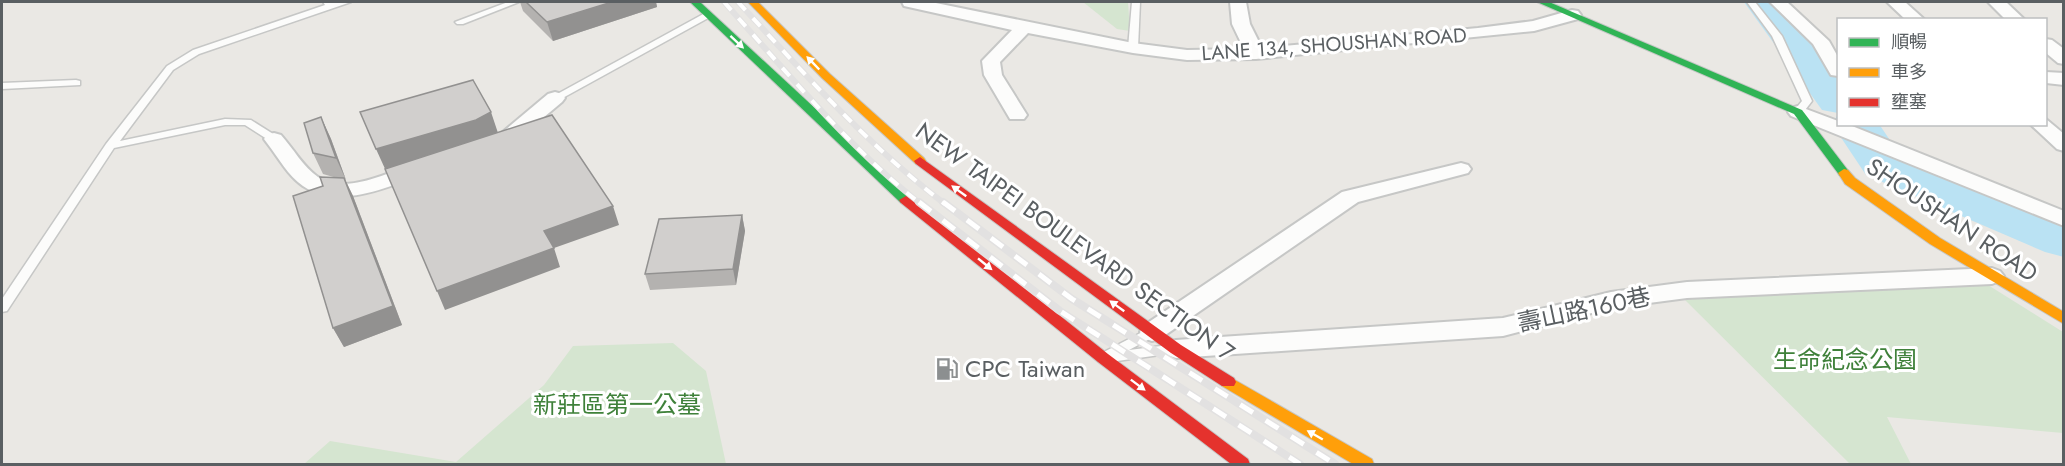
<svg xmlns="http://www.w3.org/2000/svg" width="2065" height="466" font-family="Jost,'Noto Sans TC',sans-serif">
	<rect width="100%" height="100%" fill="#eae8e4"/>
	<g fill="#d5e5d0">
		<polygon points="1083,2 1128,2 1130,31 1117,29"/>
		<polygon points="1988,285 2063,332 2063,433 1887,417 1911,464 1850,464 1681,296"/>
		<polygon points="673,343 706,371 726,464 304,464 330,441 456,462 544,385 573,346"/>
	</g>
	<g fill="none" stroke-linecap="round" stroke-linejoin="round">
		<g fill="#bae2f3" fill-rule="evenodd">
			<polygon points="1744,2 1784,2 1838,71 1838,113 1822,110"/>
			<polygon points="1838,114 1838,124 1879,124 1900,155 2064,220 2064,257 2045,252 1866,175 1832,124"/>
		</g>
		<g stroke="#c6c7c6" stroke-width="3">
			<g id="lane">
				<polygon points="323,2 351,2 199,54 173,70 120,141 225,119 251,120 278,137 279,139 278,141 270,141 245,125 225,125 114,148 7,311 2,312 2,299 106,144 167,66 193,50 325,5"/>
				<polygon points="508,2 519,2 463,24 457,24 455,22"/>
				<polygon points="1132,2 1140,2 1138,48 1133,51 1128,48"/>
				<polygon points="1747,2 1755,2 1782,36 1812,101 1802,114 1798,115 1793,112 1802,101 1772,36"/>
				<polygon points="707,12 712,15 710,17 559,100 551,100 550,98"/>
				<polygon points="76,80 80,81 80,85 2,89 2,83"/>
				<polygon points="1152,327 1157,329 1159,332 1157,335 1129,350 1169,345 1174,347 1176,350 1174,353 1103,363 1098,361 1096,358 1098,355"/>
			</g>
		</g>
		<g stroke="#c6c7c6" stroke-width="4">
			<g id="street">
				<polygon points="902,2 931,2 1133,43 1187,50 1244,49 1232,24 1230,2 1246,2 1250,24 1262,48 1478,28 1533,21 1572,10 1578,11 1581,15 1578,19 1534,31 1256,59 1187,60 1133,53 1028,33 1000,62 1002,75 1027,115 1024,119 1010,119 984,75 982,61 1012,30 904,6"/>
				<polygon points="1770,2 1787,2 1829,41 1838,57 1838,76 1831,75 1813,44"/>
				<polygon points="1887,2 1905,2 1925,20 1906,20"/>
				<polygon points="1988,2 2006,2 2025,20 2006,20"/>
				<polygon points="2046,39 2052,40 2064,49 2064,64 2058,63 2046,53"/>
				<polygon points="2046,72 2064,73 2064,85 2046,83"/>
				<polygon points="555,92 562,94 565,98 562,102 512,144 498,144 495,140 498,136 548,94"/>
				<polygon points="1798,106 1838,121 1838,124 1847,124 2064,211 2064,226 1791,116 1788,112 1791,108"/>
				<polygon points="2046,119 2064,134 2064,151 2057,149 2030,124 2046,124"/>
				<path d="M274,133L281,135C293,148 303,167 318,177C347,196 388,171 417,164L424,166L427,170L424,174C388,187 339,210 303,186C288,176 278,157 267,143L264,139L267,135Z"/>
				<polygon points="1461,163 1468,165 1471,169 1468,173 1358,202 1161,338 1152,341 1143,338 1140,332 1143,326 1342,192"/>
				<polygon points="1992,268 2000,271 2004,276 2000,281 1992,284 1687,298 1611,308 1503,336 1176,358 1167,355 1163,349 1167,343 1176,340 1503,318 1611,292 1687,282"/>
			</g>
		</g>
		<g stroke="#c6c7c6" stroke-width="2">
			<g id="fast">
				<polygon points="690,2 700,2 911,197 913,200 911,203 901,203"/>
				<polygon points="1537,2 1549,2 1802,110 1850,173 1844,177 1840,176 1794,114"/>
			</g>
		</g>
		<g stroke="#c6c7c6" stroke-width="2">
			<g id="slow">
				<polygon points="748,2 758,2 830,74 924,158 926,161 924,164 916,164 822,78"/>
				<polygon points="1844,169 1848,170 1855,178 1940,238 2064,312 2064,324 1930,244 1845,184 1838,173"/>
				<polygon points="1228,376 1372,459 1374,464 1353,464 1222,386 1220,382 1222,378"/>
			</g>
		</g>
		<g stroke="#c6c7c6" stroke-width="2">
			<g id="jam">
				<polygon points="920,157 1181,345 1234,378 1236,382 1234,386 1222,386 1171,353 916,164 914,161"/>
				<polygon points="906,196 911,197 1108,354 1248,459 1250,464 1231,464 1098,362 901,203 899,200"/>
			</g>
		</g>
		<use href="#lane" fill="#fcfcfb" fill-rule="evenodd"/>
		<use href="#street" fill="#fcfcfb" fill-rule="evenodd"/>
		<use href="#fast" fill="#30b455" fill-rule="evenodd"/>
		<use href="#slow" fill="#ff9f0a" fill-rule="evenodd"/>
		<use href="#jam" fill="#e5322d" fill-rule="evenodd"/>
		<g stroke="#e2e1e1" stroke-width="6">
			<g id="rail-far1">
				<path d="M724,2C785,70 849,148 921,204"/>
				<path d="M738,2C803,72 868,146 945,204"/>
			</g>
		</g>
		<g stroke="#e2e1e1" stroke-width="8">
			<g id="rail">
				<polyline points="919,202 1060,311 1300,464"/>
				<polyline points="943,202 1072,299 1335,464"/>
			</g>
		</g>
		<use href="#rail-far1" stroke="#fff" stroke-width="4" stroke-dasharray="11" stroke-linecap="butt"/>
		<use href="#rail" stroke="#fff" stroke-width="5" stroke-dasharray="15" stroke-linecap="butt"/>
	</g>
	<g fill="#b4b2b0">
		<polygon points="520,2 656,2 657,7 553,41 523,11"/>
		<polygon points="321,117 331,139 346,180 345,179 353,196 402,325 344,347 333,328 323,186 337,178 323,174 313,153"/>
		<polygon points="742,215 745,231 736,285 650,290 645,274"/>
	</g>
	<g fill="#929190">
		<polygon points="612,2 656,2 657,7 553,41 547,22"/>
		<polygon points="491,112 498,133 386,171 376,149"/>
		<polygon points="321,117 331,139 346,180 336,158"/>
		<polygon points="344,178 353,196 402,325 344,347 333,328"/>
		<polygon points="613,206 619,225 554,248 560,267 445,310 437,291 544,231"/>
		<polygon points="742,215 745,231 736,285 733,269"/>
	</g>
	<g fill="#d1cfcd" stroke="#929190" stroke-width="1.5">
		<polygon points="526,2 612,2 547,22"/>
		<polygon points="473,80 491,112 476,120 376,149 360,112"/>
		<polygon points="552,115 613,206 544,231 554,248 437,291 385,169"/>
		<polygon points="321,117 336,158 313,153 304,123"/>
		<polygon points="320,177 344,178 393,306 333,328 293,196 323,186"/>
		<polygon points="742,215 733,269 645,274 659,219"/>
	</g>
	<defs><path id="oneway-solid" d="M-6-.8H1V-3.2L6.5 0L1 3.2V.8H-6Z" transform="scale(1.5)"/></defs>
	<g fill="#fff">
		<use href="#oneway-solid" transform="translate(737 42) rotate(43)"/>
		<use href="#oneway-solid" transform="translate(813 63) rotate(-134)"/>
		<use href="#oneway-solid" transform="translate(959 191) rotate(-144)"/>
		<use href="#oneway-solid" transform="translate(985 264) rotate(39)"/>
		<use href="#oneway-solid" transform="translate(1117 306) rotate(-144)"/>
		<use href="#oneway-solid" transform="translate(1138 385) rotate(37)"/>
		<use href="#oneway-solid" transform="translate(1315 435) rotate(-150)"/>
	</g>
	<defs>
		<g id="fuel-bare" transform="scale(1.8)"><path d="M-5.5-6h7V0h2V4h1.3V-2.5L3-4.5l.8-.8L6-3V5H2.5V1h-1V6h-7ZM-4.2-4.7v3.2H.2V-4.7Z" fill="#8c8f90" stroke="#fff" stroke-width="2.5" paint-order="stroke"/></g>
	</defs>
	<g fill-rule="evenodd">
		<use href="#fuel-bare" x="947" y="369"/>
	</g>
	<g text-anchor="middle" stroke-width="6" stroke-linejoin="round" paint-order="stroke">
		<g font-size="20" fill="#5a5f62" stroke="#fff">
			<text transform="translate(1334 44) rotate(-4)" y="7">LANE 134, SHOUSHAN ROAD</text>
		</g>
		<g font-size="24" fill="#5a5f62" stroke="#fff">
			<text transform="translate(1952 220) rotate(34)" y="8">SHOUSHAN ROAD</text>
			<text transform="translate(1075 242) rotate(36)" y="8">NEW TAIPEI BOULEVARD SECTION 7</text>
			<text transform="translate(1584 310) rotate(-12)" y="8">壽山路160巷</text>
		</g>
		<g font-size="24" fill="#3f813a" stroke="#fff">
			<text x="1845" y="368">生命紀念公園</text>
			<text x="617" y="413">新莊區第一公墓</text>
		</g>
		<g font-size="24" fill="#5a5f62" stroke="#fff" text-anchor="start">
			<text x="965" y="377">CPC Taiwan</text>
		</g>
	</g>
	<rect width="2065" height="466" fill="none" stroke="#5a5f62" stroke-width="6"/>
	<rect x="1837" y="18" width="210" height="108" fill="#ffffff" stroke="#bdbfc0" stroke-width="1.5"/>
	<rect x="1849" y="38" width="30" height="9" fill="#30b455" stroke="#bdbfc0" stroke-width="1.5"/>
	<text x="1891" y="48" font-size="18" fill="#5a5f62">順暢</text>
	<rect x="1849" y="68" width="30" height="9" fill="#ff9f0a" stroke="#bdbfc0" stroke-width="1.5"/>
	<text x="1891" y="78" font-size="18" fill="#5a5f62">車多</text>
	<rect x="1849" y="98" width="30" height="9" fill="#e5322d" stroke="#bdbfc0" stroke-width="1.5"/>
	<text x="1891" y="108" font-size="18" fill="#5a5f62">壅塞</text>
</svg>
